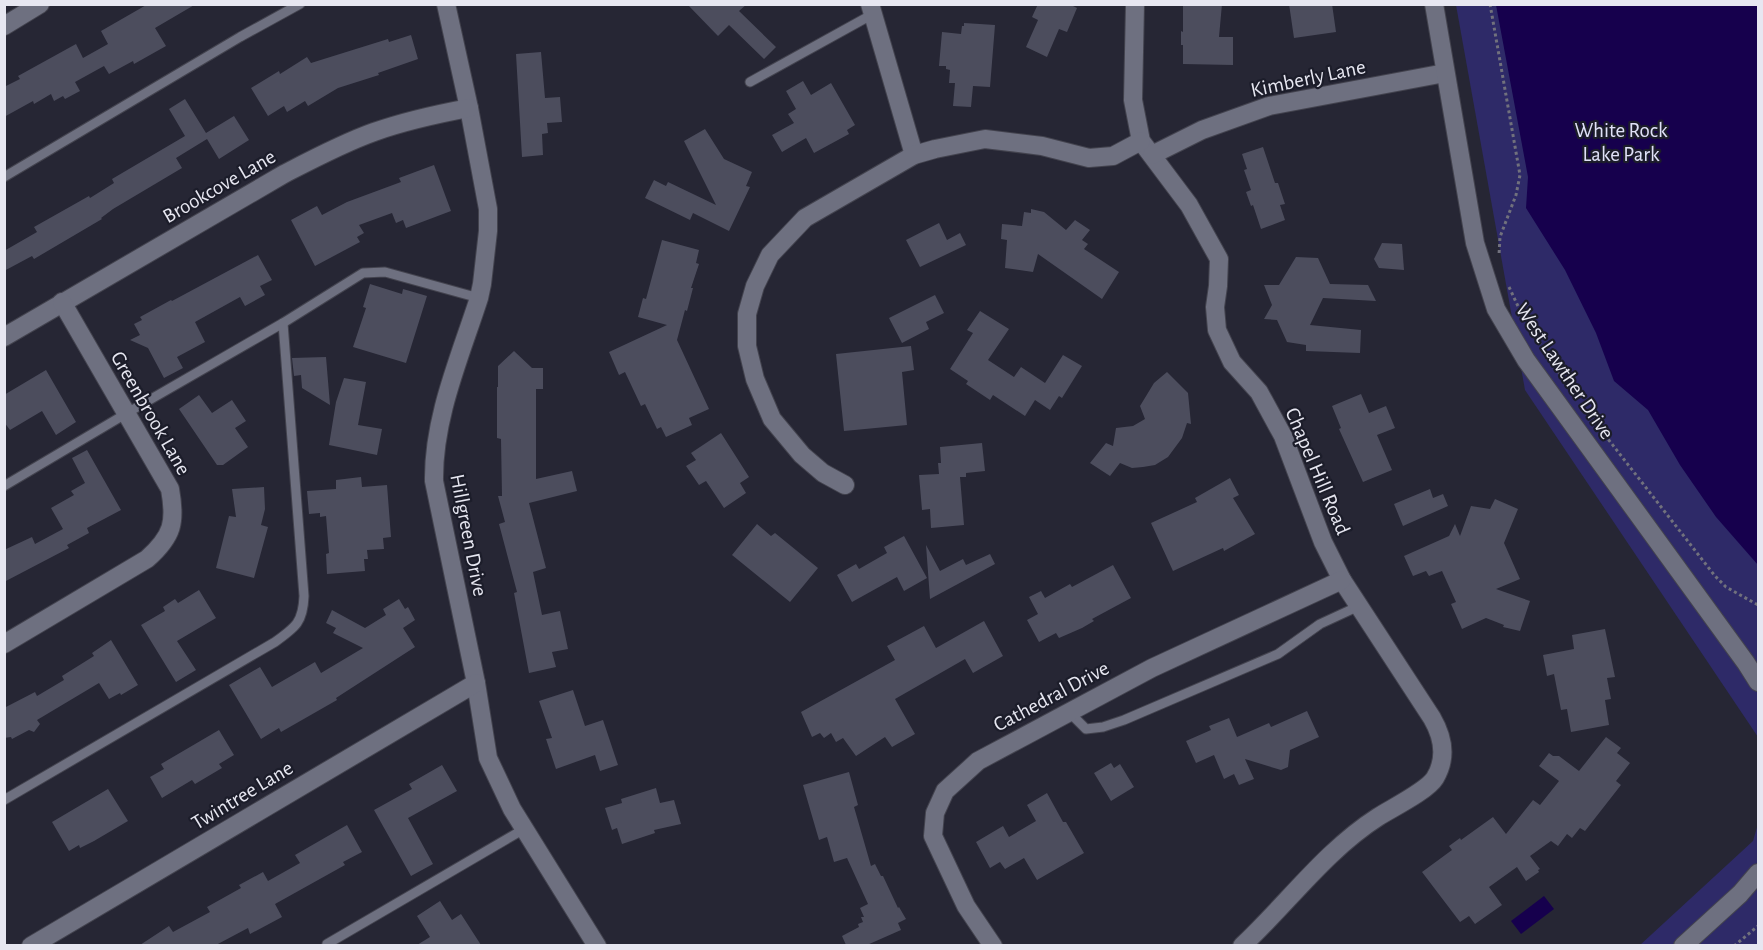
<svg xmlns="http://www.w3.org/2000/svg" width="1763" height="950" font-family="'Alegreya Sans',sans-serif">
	<rect width="100%" height="100%" fill="#262634"/>
	<g fill="#2e2a68">
		<polygon points="1456,5 1758,5 1758,737 1525,390"/>
		<polygon points="1758,824 1758,945 1639,946 1753,841"/>
	</g>
	<g fill="#16004d">
		<polygon points="1496,5 1758,5 1758,565 1716,517 1680,465 1648,410 1614,381 1596,333 1565,270 1526,208 1528,177"/>
		<polygon points="1544,896 1554,909 1521,934 1511,921"/>
	</g>
	<g fill="#4c4d5d">
		<polygon points="148,4 196,4 155,28 166,46 134,64 133,61 109,74 104,66 75,82 80,91 65,99 63,96 54,101 51,94 34,104 33,101 4,117 4,87 20,79 18,76 76,44 83,58 108,44 101,31"/>
		<polygon points="687,4 747,4 739,11 776,47 764,59 729,25 718,36"/>
		<polygon points="1038,4 1069,4 1077,8 1067,32 1059,29 1047,57 1026,47 1038,20 1032,17"/>
		<polygon points="1183,4 1222,4 1219,37 1233,37 1233,65 1183,64 1183,45 1181,45 1181,31 1183,32"/>
		<polygon points="1289,4 1332,4 1336,32 1294,38"/>
		<polygon points="964,23 995,25 990,87 973,86 971,107 953,106 955,83 949,83 950,70 946,69 946,66 939,66 942,32 961,34 962,26 964,26"/>
		<polygon points="411,35 418,59 378,73 379,75 338,88 308,106 305,101 287,112 284,106 268,116 251,88 279,71 280,74 307,57 311,63 388,39 389,42"/>
		<polygon points="541,52 545,98 560,97 562,122 547,123 548,133 542,134 543,155 522,157 516,54"/>
		<polygon points="803,81 811,95 831,83 855,125 847,130 849,134 814,153 806,138 782,152 772,135 794,123 788,114 796,109 786,91"/>
		<polygon points="185,99 206,133 234,116 249,140 219,159 207,139 176,158 182,168 113,209 101,218 102,219 34,259 32,256 4,271 4,251 37,232 34,227 89,196 90,198 114,183 112,179 185,136 169,109"/>
		<polygon points="705,129 724,159 752,172 746,186 750,187 729,231 693,213 690,220 645,198 654,180 666,186 668,182 716,205 684,141"/>
		<polygon points="1263,147 1275,183 1278,183 1285,204 1280,205 1285,220 1261,229 1253,205 1251,206 1246,192 1251,190 1244,170 1247,169 1242,154"/>
		<polygon points="434,165 451,211 406,228 403,220 396,223 392,213 359,225 364,233 357,237 360,242 315,266 291,220 317,206 322,215 347,202 401,182 399,178"/>
		<polygon points="1031,209 1044,212 1066,230 1075,220 1090,230 1082,240 1088,244 1084,249 1119,272 1102,299 1038,254 1033,272 1005,268 1007,240 1001,239 1002,224 1022,226 1024,212 1031,213"/>
		<polygon points="939,223 947,240 960,233 966,245 920,267 906,240"/>
		<polygon points="662,240 699,250 696,263 699,264 691,288 693,288 687,311 685,310 677,340 709,409 689,418 692,425 666,437 661,427 657,429 645,404 641,406 625,372 619,375 609,352 667,325 638,317 643,298 646,299"/>
		<polygon points="1382,243 1402,244 1404,270 1379,268 1374,259"/>
		<polygon points="258,255 272,280 260,286 265,295 245,306 240,297 195,322 205,342 177,357 183,368 164,378 148,348 130,340 140,335 134,324 142,320 140,317 171,300 172,301"/>
		<polygon points="1296,257 1318,258 1330,284 1368,285 1376,301 1323,298 1310,325 1361,330 1360,353 1306,351 1306,345 1287,342 1277,320 1264,319 1272,305 1264,285 1279,285"/>
		<polygon points="370,284 402,294 403,289 427,296 406,363 353,347 366,308 363,307"/>
		<polygon points="935,295 944,313 926,322 929,329 902,343 889,318"/>
		<polygon points="980,311 1009,329 988,360 1014,377 1021,367 1045,383 1063,355 1082,366 1062,398 1059,396 1050,410 1035,400 1025,416 993,395 990,400 966,384 968,381 950,369 973,333 967,330"/>
		<polygon points="911,346 914,370 902,372 907,425 844,431 836,354"/>
		<polygon points="514,351 532,368 543,368 543,389 536,389 536,479 572,471 577,491 529,503 546,568 533,572 542,615 560,611 568,649 552,652 556,667 529,673 514,593 517,592 499,524 505,522 498,496 502,496 501,439 497,438 497,387 498,387 498,366"/>
		<polygon points="326,357 330,405 302,388 301,375 294,376 292,358"/>
		<polygon points="46,370 76,422 56,435 42,411 10,430 4,422 4,395"/>
		<polygon points="1167,372 1188,393 1191,424 1187,423 1182,438 1168,457 1155,465 1143,467 1132,468 1120,463 1110,476 1090,463 1106,443 1113,446 1116,428 1133,426 1145,419 1140,406 1154,383"/>
		<polygon points="344,378 366,382 358,425 382,429 377,455 329,445 336,402"/>
		<polygon points="1361,394 1369,413 1386,406 1395,428 1377,435 1392,470 1363,482 1339,429 1341,428 1332,406"/>
		<polygon points="199,395 212,413 232,400 246,421 235,428 248,447 223,465 217,465 179,409"/>
		<polygon points="721,433 749,477 740,483 746,493 724,508 706,481 699,485 686,466 696,460 691,453"/>
		<polygon points="982,443 985,471 966,473 966,477 960,477 964,525 931,528 930,509 922,510 919,475 939,474 938,463 941,463 940,447"/>
		<polygon points="87,450 121,510 87,528 89,533 67,545 69,548 4,582 4,550 32,537 35,544 63,529 51,508 74,495 71,491 85,483 72,458"/>
		<polygon points="361,477 362,487 387,485 391,537 383,538 384,549 367,550 368,559 364,559 365,571 327,574 326,554 329,553 326,516 320,517 320,513 309,514 307,491 336,489 336,480"/>
		<polygon points="1230,478 1239,495 1233,498 1255,534 1224,551 1223,548 1173,571 1151,523 1197,502 1195,498"/>
		<polygon points="264,487 265,509 261,525 268,527 254,578 216,568 229,516 236,517 232,489"/>
		<polygon points="1430,489 1433,498 1443,494 1448,506 1403,526 1394,504"/>
		<polygon points="1495,499 1518,509 1504,543 1520,579 1496,589 1530,601 1520,631 1503,627 1504,625 1486,618 1462,629 1451,604 1456,602 1442,571 1429,576 1426,571 1413,576 1404,556 1449,536 1455,524 1460,536 1471,506 1490,509"/>
		<polygon points="757,524 771,536 775,533 818,568 790,602 732,555"/>
		<polygon points="904,536 927,578 904,591 897,577 852,602 837,575 856,564 859,569 887,553 884,547"/>
		<polygon points="926,545 940,571 963,559 966,565 990,554 995,564 930,599"/>
		<polygon points="1113,565 1131,598 1092,619 1094,621 1082,628 1059,638 1056,633 1039,642 1027,620 1038,614 1029,597 1041,591 1045,598 1070,584 1072,587"/>
		<polygon points="199,590 216,618 177,641 196,670 176,682 141,625 165,611 163,607 175,599 178,603"/>
		<polygon points="399,599 405,609 408,607 415,620 403,628 415,647 336,698 337,700 281,732 279,728 261,739 229,685 260,667 272,687 315,662 321,673 363,648 333,633 336,628 326,623 332,610 365,628 386,615 383,609"/>
		<polygon points="984,621 1003,656 973,673 965,659 895,699 915,734 892,747 885,737 856,756 843,738 836,742 831,733 824,738 820,733 812,737 801,712 895,660 887,646 924,626 936,648"/>
		<polygon points="1605,629 1615,677 1607,678 1611,699 1605,700 1609,725 1571,732 1567,709 1561,710 1554,674 1547,676 1543,655 1574,649 1572,635"/>
		<polygon points="111,640 138,685 121,695 120,693 109,699 99,683 37,720 40,724 34,732 29,730 12,739 11,737 4,738 4,708 35,692 37,696 64,680 62,676 94,656 92,653"/>
		<polygon points="573,690 585,726 603,720 618,765 600,771 595,755 556,769 546,739 552,738 539,701"/>
		<polygon points="1307,711 1319,737 1290,750 1288,767 1281,770 1245,759 1254,779 1239,785 1234,774 1224,779 1214,755 1196,763 1186,741 1211,730 1209,726 1229,718 1237,737 1269,723 1271,727"/>
		<polygon points="219,730 234,755 219,764 222,768 195,784 192,780 162,798 150,777 164,769 161,764"/>
		<polygon points="1606,737 1621,748 1617,753 1630,763 1616,781 1621,785 1585,831 1580,828 1572,838 1567,834 1558,846 1551,841 1530,856 1540,869 1538,870 1539,872 1526,881 1517,867 1489,887 1502,905 1475,924 1469,916 1460,922 1422,872 1452,850 1449,846 1460,838 1461,840 1493,817 1506,834 1533,800 1540,805 1559,781 1539,766 1549,753 1553,756 1559,756 1579,771"/>
		<polygon points="1111,763 1114,768 1120,764 1134,787 1111,801 1094,773"/>
		<polygon points="442,765 457,791 408,818 433,864 411,876 374,810 412,789 409,784"/>
		<polygon points="849,772 858,805 854,807 871,866 875,864 881,876 883,876 898,908 899,907 906,919 898,923 901,930 867,945 846,945 842,936 859,927 858,924 863,922 861,917 864,917 860,908 868,904 847,858 834,862 827,837 819,840 803,785"/>
		<polygon points="656,788 660,803 674,800 681,824 654,830 655,833 622,844 617,828 612,830 605,808 622,803 621,799"/>
		<polygon points="108,789 128,821 94,841 80,848 79,845 69,851 52,822"/>
		<polygon points="1047,793 1063,822 1066,822 1084,853 1037,880 1024,858 1005,869 1000,862 990,868 976,842 1003,826 1009,837 1036,821 1027,805"/>
		<polygon points="347,825 362,852 343,862 345,865 275,904 282,917 250,934 248,928 216,945 140,945 169,926 173,932 210,912 207,907 241,888 239,885 263,872 268,881 300,863 295,855"/>
		<polygon points="440,901 452,920 461,914 481,945 417,945 430,937 417,916"/>
	</g>
	<g fill="none" stroke-linecap="round" stroke-linejoin="round">
		<g stroke="#43434e" stroke-width="11">
			<g id="lane">
				<polyline points="750,82 873,14"/>
				<polyline points="4,177 240,37 300,4"/>
				<polyline points="4,486 139,406 283,323 363,273 385,272 479,298"/>
				<polyline points="1069,712 1086,729 1103,727 1124,720 1278,654 1320,624 1359,606"/>
				<path d="M4,800L275,642C296,627 303,622 304,596L283,323"/>
				<polyline points="328,946 327,944 524,829"/>
			</g>
		</g>
		<g stroke="#43434e" stroke-width="20">
			<g id="street">
				<path d="M446,4L469,108L488,209V231L482,284L479,298C460,357 433,418 434,481L476,683L488,758L512,809L597,946"/>
				<polyline points="870,4 914,155"/>
				<path d="M1135,4L1133,100L1141,141L1189,205L1219,259L1218,286L1215,307L1217,330L1232,362L1259,392L1283,436L1323,542L1342,580L1432,718C1443,737 1447,758 1435,778C1427,791 1392,808 1378,817C1325,851 1288,903 1242,946"/>
				<polyline points="1152,155 1202,130 1269,106 1445,73"/>
				<path d="M4,337L284,174C313,159 343,143 374,132C405,121 437,114 469,108"/>
				<polyline points="845,485 823,473 802,455 772,419 755,379 747,346 747,314 755,286 770,255 805,218 914,155 935,149 985,139 1042,146 1089,158 1113,156 1141,141"/>
				<path d="M4,644L147,559C173,536 176,522 170,489L62,302"/>
				<polyline points="31,946 476,683"/>
				<polyline points="993,946 966,906 933,836 935,813 945,791 978,761 1152,668 1342,580"/>
			</g>
		</g>
		<g stroke="#43434e" stroke-width="20">
			<g id="secondary">
				<polyline points="1434,4 1475,243 1496,309 1526,360 1746,663 1758,682"/>
				<polyline points="4,26 40,4"/>
				<polyline points="1683,946 1740,894 1758,873"/>
			</g>
		</g>
		<g stroke="#71717d" stroke-width="3" stroke-dasharray="3 3" stroke-linecap="butt">
			<polyline points="1490,4 1520,175 1516,195 1500,237 1499,255"/>
			<polyline points="1509,287 1525,321"/>
			<polyline points="1529,327 1560,374"/>
			<polyline points="1601,430 1715,576 1726,587 1758,605"/>
			<polyline points="1734,946 1758,926"/>
		</g>
		<use href="#lane" stroke="#6e7080" stroke-width="9"/>
		<use href="#street" stroke="#6e7080" stroke-width="18"/>
		<use href="#secondary" stroke="#6e7080" stroke-width="18"/>
	</g>
	<g text-anchor="middle" stroke-width="4.5" stroke-linejoin="round" paint-order="stroke">
		<g font-size="21" fill="#e7e7f1" stroke="#1c1d2a">
			<text transform="translate(1308 78) rotate(-12)" y="7">Kimberly Lane</text>
			<text transform="translate(219 186) rotate(-30)" y="7">Brookcove Lane</text>
			<text transform="translate(1565 371) rotate(56)" y="7">West Lawther Drive</text>
			<text transform="translate(151 413) rotate(60)" y="7">Greenbrook Lane</text>
			<text transform="translate(1318 471) rotate(67)" y="7">Chapel Hill Road</text>
			<text transform="translate(469 535) rotate(79)" y="7">Hillgreen Drive</text>
			<text transform="translate(1051 696) rotate(-28)" y="7">Cathedral Drive</text>
			<text transform="translate(242 795) rotate(-31)" y="7">Twintree Lane</text>
		</g>
		<g font-size="21" fill="#e0e1f8" stroke="#1c1d2a">
			<text x="1621" y="137">White Rock<tspan x="1621" dy="24">Lake Park</tspan></text>
		</g>
	</g>
	<rect width="1763" height="950" fill="none" stroke="#e7e7f1" stroke-width="12"/>
</svg>
